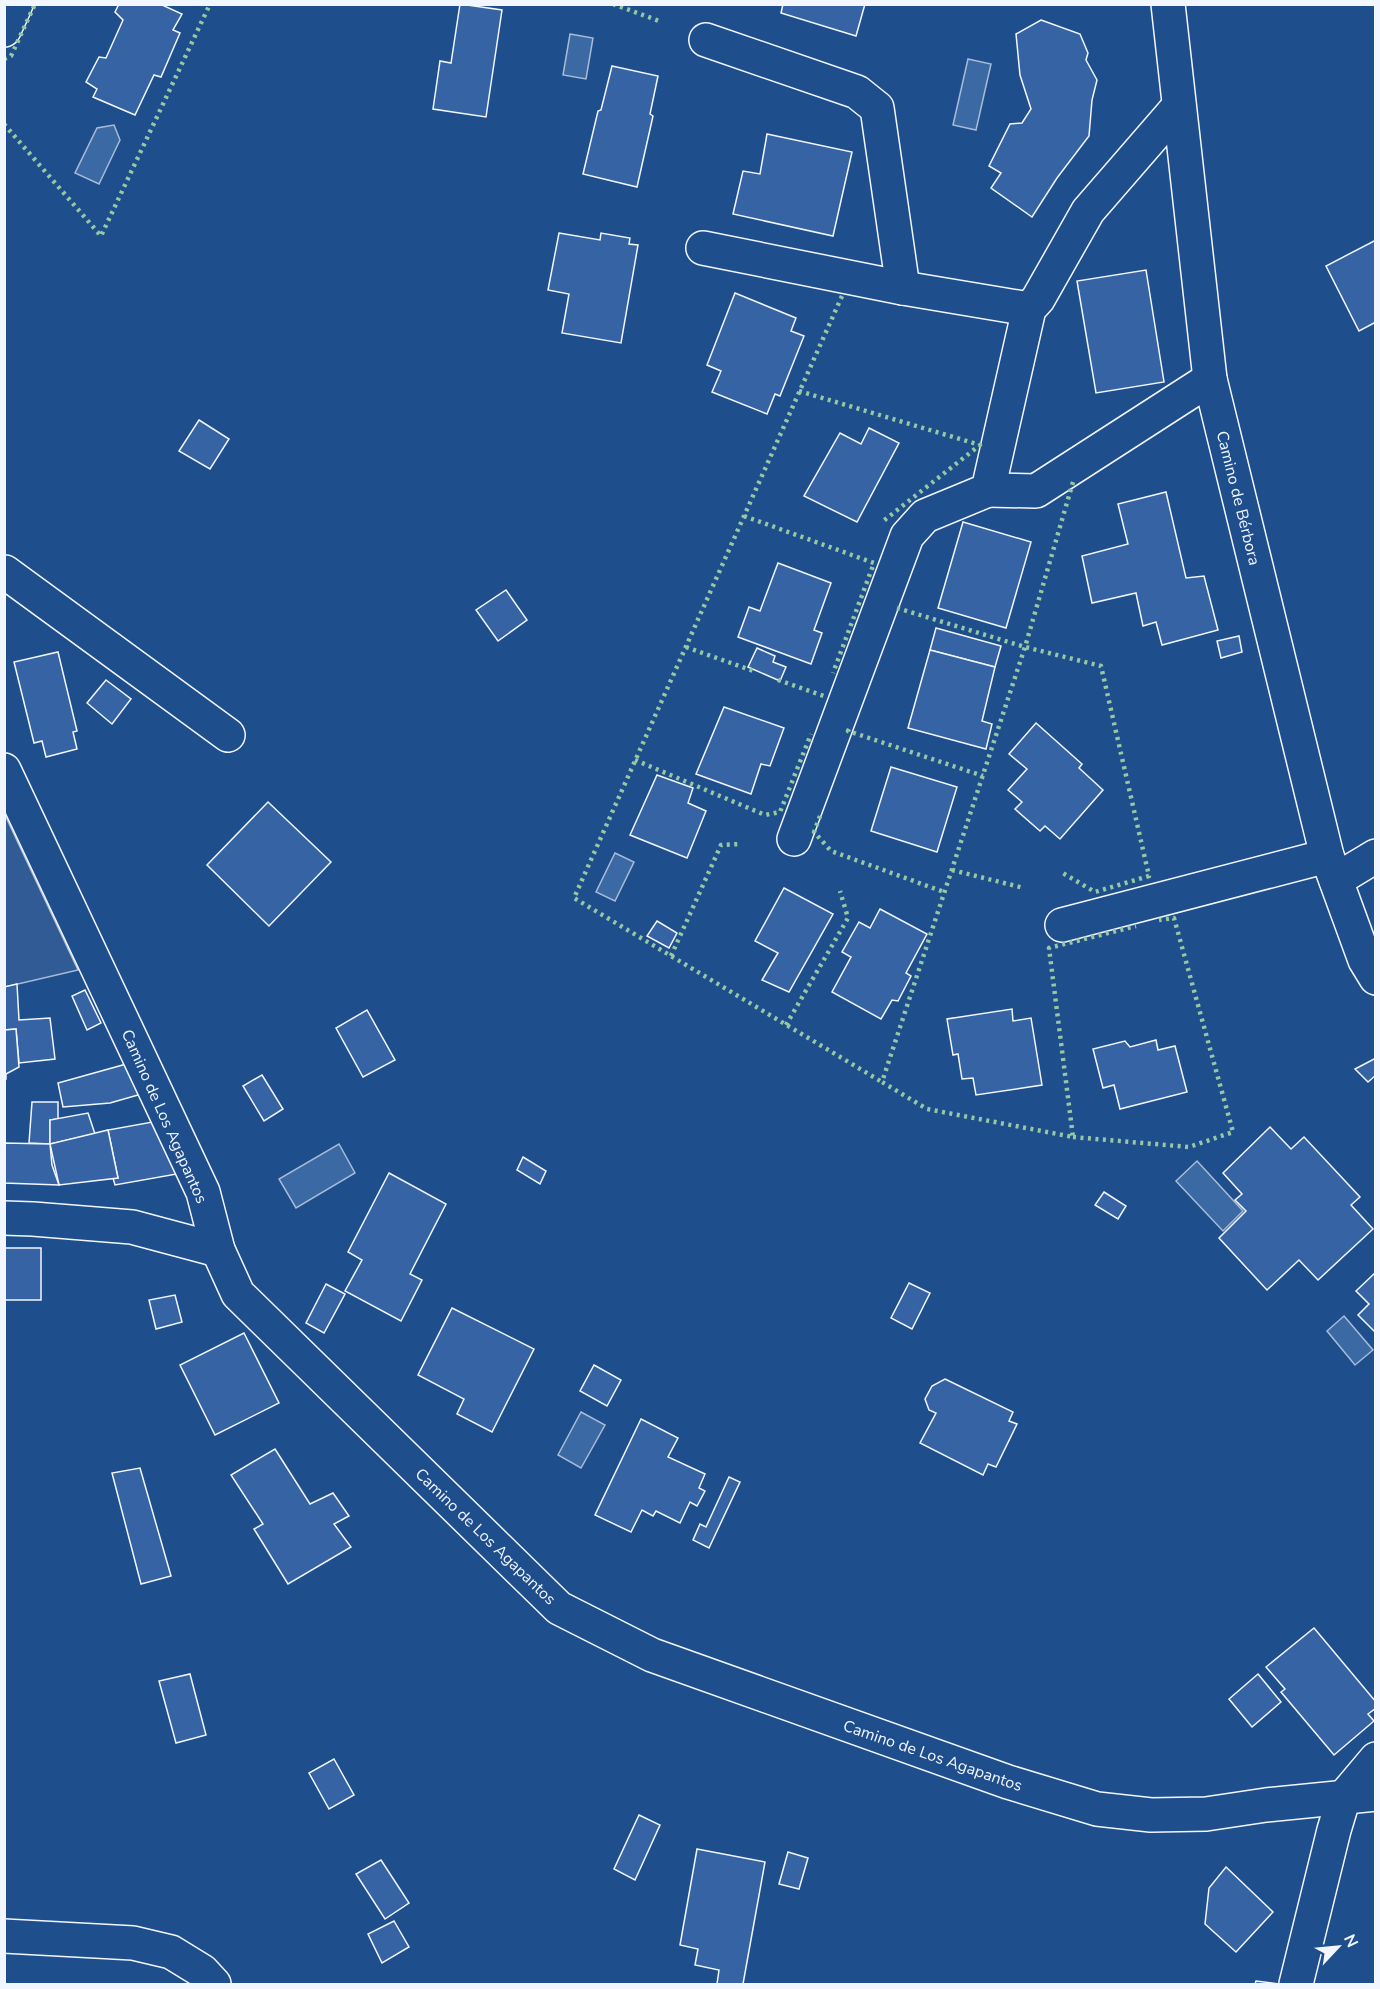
<svg xmlns="http://www.w3.org/2000/svg" width="1380" height="1989" font-family="'Nunito Sans',sans-serif">
	<rect width="100%" height="100%" fill="#1f4e8c"/>
	<polygon fill="#305b95" stroke="#a8bbd7" stroke-width="1.5" points="4,813 78,970 5,987 4,987"/>
	<g fill="#3b69a3" stroke="#a8bbd7" stroke-width="1.5">
		<polygon points="570,34 593,38 586,79 563,75"/>
		<polygon points="968,59 991,64 976,130 953,125"/>
		<polygon points="114,125 120,140 99,184 75,173 97,128"/>
		<polygon points="615,853 634,862 615,901 596,892"/>
		<polygon points="339,1144 355,1173 296,1208 279,1179"/>
		<polygon points="1197,1161 1243,1211 1223,1231 1176,1181"/>
		<polygon points="1344,1316 1373,1350 1355,1365 1327,1331"/>
		<polygon points="581,1412 605,1425 581,1468 558,1455"/>
	</g>
	<g fill="#3563a3" stroke="#f2f6ff" stroke-width="1.5">
		<polygon points="119,4 160,4 182,14 173,30 180,33 161,77 154,75 135,115 93,97 97,89 86,82 99,57 106,58 123,20 115,12"/>
		<polygon points="460,4 502,10 486,117 433,109 440,61 451,63"/>
		<polygon points="783,4 865,4 856,36 781,13"/>
		<polygon points="1041,20 1080,34 1088,53 1086,60 1097,80 1092,100 1089,136 1057,178 1032,217 991,188 1001,173 989,166 1010,124 1022,123 1031,109 1020,75 1016,34"/>
		<polygon points="612,66 658,76 650,114 653,116 637,187 583,174 598,111 601,110"/>
		<polygon points="767,134 852,152 833,236 733,214 743,171 760,174"/>
		<polygon points="559,233 600,240 601,233 630,238 629,244 638,245 621,343 562,333 569,294 548,290"/>
		<polygon points="1376,240 1376,322 1359,331 1326,266"/>
		<polygon points="1146,270 1164,382 1096,393 1077,281"/>
		<polygon points="735,293 796,318 791,331 804,336 780,396 775,394 767,414 712,392 721,371 707,365"/>
		<polygon points="199,420 229,439 210,469 179,451"/>
		<polygon points="869,428 899,443 857,522 804,496 840,433 861,444"/>
		<polygon points="1166,492 1186,578 1204,576 1218,630 1162,645 1156,622 1143,626 1136,593 1092,603 1082,556 1128,544 1118,504"/>
		<polygon points="963,522 1031,542 1006,628 938,608"/>
		<polygon points="778,563 831,583 814,630 822,633 811,664 738,637 749,607 760,611"/>
		<polygon points="506,590 527,620 498,641 476,610"/>
		<polygon points="936,628 1001,646 995,667 930,650"/>
		<polygon points="1239,636 1242,652 1221,658 1217,641"/>
		<polygon points="757,648 775,656 773,662 786,667 780,681 748,667"/>
		<polygon points="930,650 995,667 982,721 992,724 986,749 908,728"/>
		<polygon points="58,652 77,731 73,732 77,749 46,757 42,741 34,743 14,662"/>
		<polygon points="106,680 131,699 112,724 87,703"/>
		<polygon points="724,707 784,728 770,766 761,764 751,794 696,774"/>
		<polygon points="1036,723 1082,764 1079,768 1103,790 1060,839 1045,826 1040,831 1015,809 1022,802 1008,790 1027,769 1009,754"/>
		<polygon points="891,767 957,787 937,852 871,831"/>
		<polygon points="657,775 693,788 688,803 706,811 687,858 630,835"/>
		<polygon points="268,802 331,862 269,926 207,865"/>
		<polygon points="784,888 833,914 789,992 762,980 778,953 755,941"/>
		<polygon points="880,909 927,934 906,973 911,976 898,1001 892,1000 881,1019 832,992 851,957 842,952 859,922 870,928"/>
		<polygon points="657,921 677,933 669,948 647,936"/>
		<polygon points="17,984 19,1020 50,1018 55,1059 19,1063 16,1029 4,1030 4,987"/>
		<polygon points="85,990 101,1023 87,1030 72,996"/>
		<polygon points="1012,1009 1013,1021 1031,1018 1042,1085 976,1095 973,1078 962,1079 958,1054 953,1055 947,1019"/>
		<polygon points="367,1010 395,1060 363,1077 336,1028"/>
		<polygon points="16,1029 19,1067 6,1074 6,1079 4,1079 4,1030"/>
		<polygon points="1156,1040 1158,1050 1175,1046 1187,1092 1120,1109 1114,1085 1103,1088 1093,1049 1125,1041 1130,1047"/>
		<polygon points="1376,1058 1376,1075 1368,1082 1355,1069"/>
		<polygon points="130,1063 145,1093 110,1103 63,1107 58,1083"/>
		<polygon points="262,1075 283,1109 264,1121 243,1086"/>
		<polygon points="32,1102 58,1102 58,1119 50,1120 50,1144 29,1143"/>
		<polygon points="88,1113 95,1134 50,1144 50,1120"/>
		<polygon points="158,1121 188,1172 115,1185 113,1178 118,1178 108,1130"/>
		<polygon points="1270,1127 1291,1149 1304,1137 1360,1197 1351,1205 1373,1229 1318,1280 1299,1260 1267,1290 1219,1238 1246,1211 1235,1200 1242,1194 1223,1173"/>
		<polygon points="108,1130 118,1178 59,1185 50,1144"/>
		<polygon points="4,1143 50,1144 52,1165 59,1185 4,1183"/>
		<polygon points="523,1157 546,1171 540,1184 517,1170"/>
		<polygon points="389,1173 446,1204 410,1274 422,1280 401,1321 345,1291 362,1260 348,1252"/>
		<polygon points="1104,1192 1126,1206 1118,1219 1095,1205"/>
		<rect x="4" y="1248" width="37" height="52"/>
		<polygon points="1376,1272 1376,1333 1358,1315 1369,1304 1356,1291"/>
		<polygon points="909,1283 930,1293 912,1329 891,1318"/>
		<polygon points="326,1284 345,1294 324,1333 306,1323"/>
		<polygon points="175,1295 182,1322 156,1329 149,1300"/>
		<polygon points="452,1308 534,1349 492,1432 457,1414 464,1399 418,1375"/>
		<polygon points="244,1333 279,1403 215,1435 180,1365"/>
		<polygon points="594,1365 621,1380 607,1406 580,1391"/>
		<polygon points="945,1379 1013,1412 1009,1421 1017,1424 996,1467 988,1464 983,1475 920,1443 936,1413 929,1410 925,1399 932,1386"/>
		<polygon points="641,1419 678,1438 668,1457 705,1474 699,1488 705,1491 697,1506 690,1502 680,1523 656,1511 653,1516 642,1510 631,1532 595,1515"/>
		<polygon points="275,1449 310,1504 333,1493 349,1516 334,1524 351,1547 288,1584 254,1529 263,1524 231,1475"/>
		<polygon points="140,1468 171,1576 141,1584 112,1473"/>
		<polygon points="729,1477 740,1482 709,1548 693,1540 700,1524 706,1527"/>
		<polygon points="1314,1628 1376,1702 1376,1708 1368,1714 1374,1721 1334,1755 1281,1692 1285,1689 1266,1667"/>
		<polygon points="190,1674 206,1735 176,1743 159,1681"/>
		<polygon points="1258,1674 1281,1702 1252,1727 1229,1699"/>
		<polygon points="334,1759 354,1795 329,1809 309,1773"/>
		<polygon points="639,1815 660,1825 635,1880 614,1869"/>
		<polygon points="697,1849 765,1862 743,1984 717,1984 719,1970 695,1965 698,1949 680,1945"/>
		<polygon points="788,1852 808,1858 799,1889 779,1884"/>
		<polygon points="381,1860 409,1903 385,1919 356,1874"/>
		<polygon points="1226,1867 1273,1912 1236,1952 1205,1924 1209,1888"/>
		<polygon points="394,1921 409,1947 382,1963 368,1934"/>
		<polygon points="1256,1981 1279,1984 1255,1984"/>
	</g>
	<g fill="none" stroke-linecap="round" stroke-linejoin="round">
		<g stroke="#f2f6ff" stroke-width="36">
			<g id="minor">
				<polyline points="1168,4 1210,379 1327,856 1365,960 1376,978"/>
				<polyline points="4,30 16,4"/>
				<polyline points="706,40 857,92 877,108 903,288"/>
				<polyline points="703,248 903,288 1029,309"/>
				<polyline points="988,490 1036,491 1210,379"/>
				<polyline points="5,572 228,735"/>
				<polyline points="4,770 203,1192 218,1250 238,1294 559,1608 652,1655 1008,1782 1097,1809 1151,1815 1206,1814 1266,1805 1376,1794"/>
				<polyline points="794,839 907,536 925,516 988,490 1029,309 1038,299 1088,211 1179,106"/>
				<polyline points="1336,880 1376,856"/>
				<polyline points="1062,925 1327,856"/>
				<polyline points="4,1218 33,1219 132,1227 218,1250"/>
				<polyline points="4,1936 133,1943 171,1952 202,1971 214,1984"/>
				<polyline points="1296,1984 1334,1830 1344,1797 1376,1759"/>
			</g>
		</g>
		<use href="#minor" stroke="#1f4e8c" stroke-width="33"/>
		<g stroke="#97c8a6" stroke-width="4.5" stroke-dasharray="3 4.5" stroke-linecap="butt">
			<polyline points="613,4 662,22"/>
			<polyline points="4,59 11,56 35,4"/>
			<polyline points="4,124 101,236 210,4"/>
			<polyline points="842,296 574,898 882,1082"/>
			<polyline points="799,391 980,445 882,522"/>
			<polyline points="1073,482 1025,647 882,1082 927,1109 1073,1137 1049,948 1136,926"/>
			<polyline points="744,516 874,563 833,673"/>
			<polyline points="897,608 1025,647 1101,666 1149,876 1095,892 1061,872"/>
			<polyline points="686,647 756,672"/>
			<polyline points="778,680 824,696"/>
			<polyline points="849,729 848,731 983,776"/>
			<polyline points="635,760 765,815 780,812 811,734"/>
			<polyline points="820,816 814,832 831,851 944,892 945,890"/>
			<polyline points="952,870 1024,888"/>
			<polyline points="671,956 721,845 740,844"/>
			<polyline points="786,1025 848,918 840,891"/>
			<polyline points="1073,1137 1189,1147 1233,1132 1174,918 1159,920"/>
		</g>
	</g>
	<g text-anchor="middle" stroke-width="4.5" stroke-linejoin="round" paint-order="stroke">
		<g font-size="16" fill="#f2f6ff" stroke="#1f4e8c">
			<text transform="translate(1239 498) rotate(76)" y="6">Camino de Bérbora</text>
			<text transform="translate(165 1116) rotate(66)" y="6">Camino de Los Agapantos</text>
			<text transform="translate(486 1536) rotate(44)" y="6">Camino de Los Agapantos</text>
			<text transform="translate(933 1755) rotate(19)" y="6">Camino de Los Agapantos</text>
		</g>
	</g>
	<rect width="1380" height="1989" fill="none" stroke="#f2f6ff" stroke-width="12"/>
	<g transform="translate(1338 1947) rotate(64)" stroke="#1f4e8c" stroke-width="4.5" paint-order="stroke">
	<path d="M0-4.5L10 22L0 15L-10 22Z" fill="#f2f6ff"/>
	<text y="-9" font-size="16" font-weight="bold" text-anchor="middle" fill="#f2f6ff">N</text>
	</g>
</svg>
